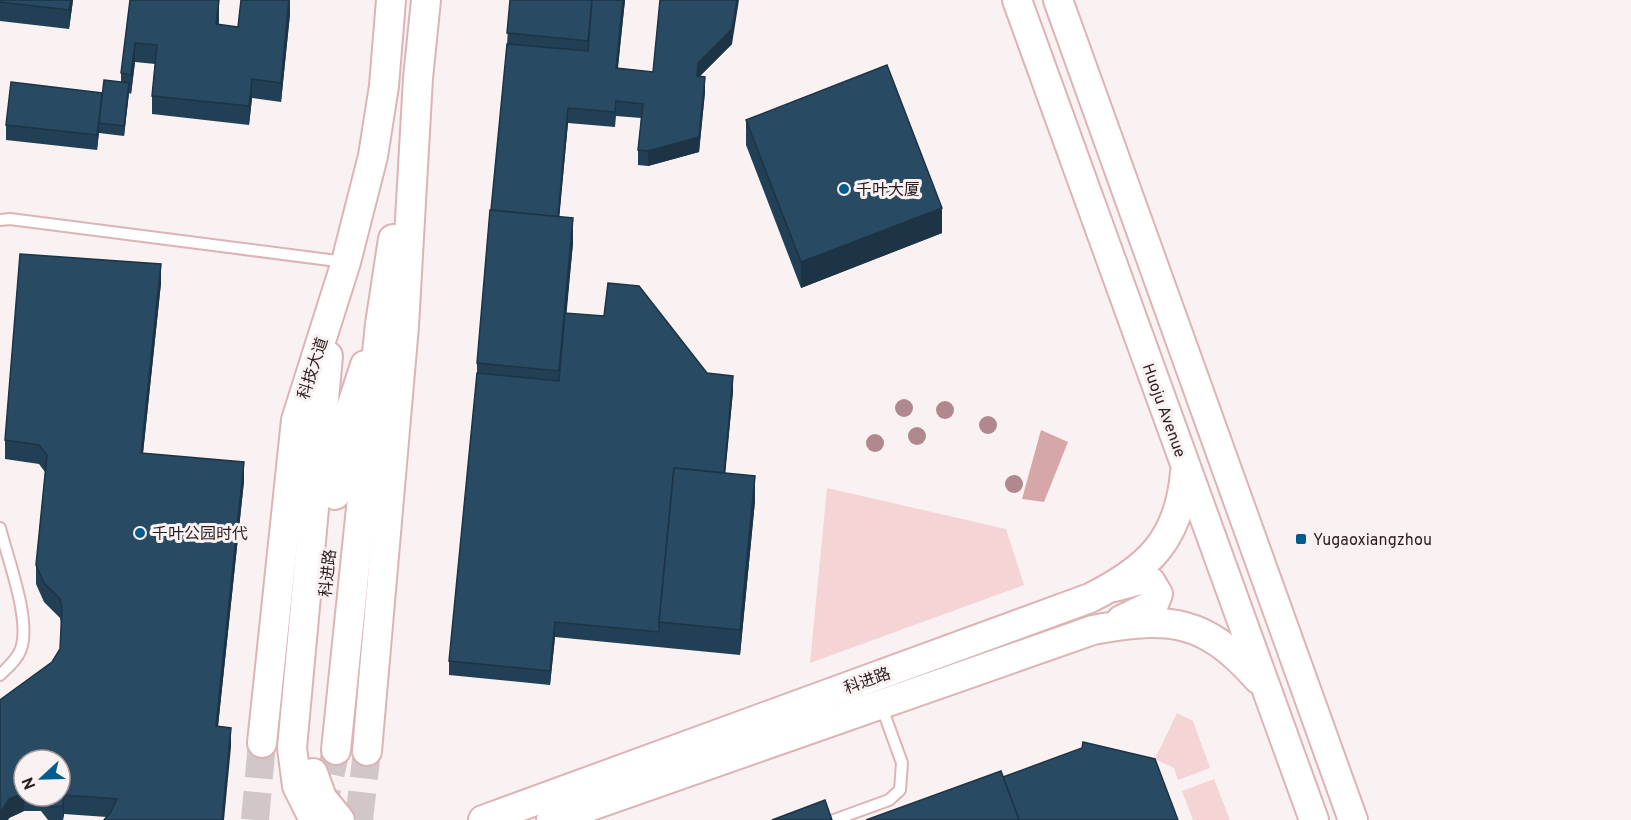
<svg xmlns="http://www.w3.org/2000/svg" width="1631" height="820" font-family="Overpass,'Noto Sans SC',sans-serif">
	<rect width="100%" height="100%" fill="#faf2f2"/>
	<g fill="#f5d4d5">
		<polygon points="827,488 1006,529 1024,585 810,663"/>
		<polygon points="1177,713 1193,721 1210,768 1178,780 1174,768 1155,759"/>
		<polygon points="1214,779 1230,820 1193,820 1182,791"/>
	</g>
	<polygon fill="#d7a6a9" points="1041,430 1068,442 1044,502 1022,499"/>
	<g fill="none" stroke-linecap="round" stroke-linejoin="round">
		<g stroke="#d1c7c8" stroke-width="28" stroke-dasharray="28 14" stroke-linecap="butt">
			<polyline points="321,815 336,750"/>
			<polyline points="255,820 262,743"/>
			<polyline points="359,820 367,751"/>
		</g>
		<g stroke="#dcb4b6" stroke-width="14">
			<g id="lane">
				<polyline points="0,220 10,219 345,262"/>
				<path d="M0,528C8,560 31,619 21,649C17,660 8,667 0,675"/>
				<polyline points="834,820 889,800 900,790 902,763 881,705"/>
			</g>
		</g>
		<g stroke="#dcb4b6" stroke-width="32">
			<g id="secondary">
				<polyline points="1017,0 1314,820"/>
				<polyline points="1058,0 1353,820"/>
				<polyline points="335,495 343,432 365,365"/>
				<polyline points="1114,587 1140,580 1151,582 1158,594 1154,604 1121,620"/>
				<polyline points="262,743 296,420 346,262 373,156 384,86 391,0"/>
				<polyline points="336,750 380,324 393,239"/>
				<polyline points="367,751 404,326 418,78 426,0"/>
				<polyline points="313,773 322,798 340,820"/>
				<polyline points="314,820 297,786 292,748 328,356"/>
				<path d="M483,820L1090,598C1148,569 1179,540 1185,473"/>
				<path d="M551,820L1093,630C1170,616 1205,619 1258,679"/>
			</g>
		</g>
		<use href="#lane" stroke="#fff" stroke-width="10"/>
		<use href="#secondary" stroke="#fff" stroke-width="28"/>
	</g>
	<g fill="#af898d">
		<circle cx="904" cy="408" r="9"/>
		<circle cx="945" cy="410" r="9"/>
		<circle cx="988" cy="425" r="9"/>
		<circle cx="917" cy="436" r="9"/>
		<circle cx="875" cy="443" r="9"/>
		<circle cx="1014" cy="484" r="9"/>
	</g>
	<g fill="#224055" fill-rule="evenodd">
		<polygon points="0,0 73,0 69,29 0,21"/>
		<polygon points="130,0 219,19 219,25 238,27 290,0 290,14 281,102 252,98 249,125 152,114 152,96 155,64 135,62 131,94 129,93 124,136 99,133 99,132 97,150 6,140 6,125 102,93 121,82 121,73"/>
		<polygon points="510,0 625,0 618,68 653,72 732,44 699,77 705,92 699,152 648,166 638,165 638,150 641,118 616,116 615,127 568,123 559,217 573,243 566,313 707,373 733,391 725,473 755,501 740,655 555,637 550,685 449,675 449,661 477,373 477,363 507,44"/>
		<polygon points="746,120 942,233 801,288 746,145"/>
		<path d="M161,283L143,453L244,481L218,726L231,747L107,817L64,814L63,820H48L41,811H24L9,818L8,820H0L52,662L60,649L61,623L60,618L44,602L36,584V565L45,472L39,464L5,459V440ZM24,760L60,796H24Z"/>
	</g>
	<g fill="#1c3445">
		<polygon points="71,0 73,0 69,29 69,10"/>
		<polygon points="219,0 219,19 216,43 216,24"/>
		<polygon points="289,0 290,14 281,102 281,83"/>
		<polygon points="623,0 625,0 616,83 616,68"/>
		<polygon points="737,0 739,0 732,44 698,78 697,76 698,63"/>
		<polygon points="135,43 135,62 131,94 131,75"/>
		<polygon points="705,77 705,92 699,152 648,166 648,151"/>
		<polygon points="252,79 252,98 249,125 249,106"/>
		<polygon points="129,83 129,93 124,136 124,126"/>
		<polygon points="102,93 99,132 97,150 97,135"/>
		<polygon points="568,108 568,123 557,242 557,227"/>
		<polygon points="942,208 942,233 801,288 801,262"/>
		<polygon points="573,218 573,243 559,396 559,371"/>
		<polygon points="161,264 161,283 141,472 141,453"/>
		<polygon points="733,376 733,391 723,498 723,483"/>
		<polygon points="244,462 244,481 216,745 216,726"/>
		<polygon points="755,476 755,501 740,655 740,630"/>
		<polygon points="555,622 555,637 550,685 550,671"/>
		<polygon points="231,728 231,747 224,820 222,820"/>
		<polygon points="24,793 24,811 9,818 8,820 0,820 0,813 9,799"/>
		<polygon points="64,795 64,814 63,820 63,806"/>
	</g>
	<g fill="#284a63" stroke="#1c3445" stroke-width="1.5">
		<polygon points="0,0 71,0 69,10 0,2"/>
		<polygon points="130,0 219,0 216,24 238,27 241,0 289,0 281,83 252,79 249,106 152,96 157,45 135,43 131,75 121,73"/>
		<polygon points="510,0 592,0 588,41 507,33"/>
		<polygon points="592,0 623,0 616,68 653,72 660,0 737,0 732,29 698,63 697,76 705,77 699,137 648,151 638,150 643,104 616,101 615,112 568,108 558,217 491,210 507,44 588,51"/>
		<polygon points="887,65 942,208 801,262 746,120"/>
		<polygon points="104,80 129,83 124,126 99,123"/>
		<polygon points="11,82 102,93 97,135 6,125"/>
		<polygon points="490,210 573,218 559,371 477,363"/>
		<polygon points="20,254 161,264 141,453 244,462 216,726 231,728 222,820 104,820 110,813 117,799 64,795 63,806 52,807 44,796 60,796 60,760 24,760 24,793 9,799 0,813 0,700 52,662 60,649 62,608 60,599 44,583 36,565 47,455 39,445 5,440"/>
		<polygon points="608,283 639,286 707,373 733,376 724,473 674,468 659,622 659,632 555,622 550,671 449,661 477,373 559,381 565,313 604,316"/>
		<polygon points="674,468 755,476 740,630 659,622"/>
		<polygon points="1083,742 1155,759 1178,820 1019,820 1003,777 1082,748"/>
		<polygon points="1001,771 1019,820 866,820"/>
		<polygon points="825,800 832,820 772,820"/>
	</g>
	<g fill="#025d8e" stroke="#faf2f2" stroke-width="2">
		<circle cx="844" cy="189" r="6"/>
		<circle cx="140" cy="533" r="6"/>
		<rect x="1295" y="533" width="12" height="12" rx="3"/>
	</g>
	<g text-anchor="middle" stroke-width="6" stroke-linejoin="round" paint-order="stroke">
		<g font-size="16" fill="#2b1d1e" stroke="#faf2f2" text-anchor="start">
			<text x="856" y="195">千叶大厦</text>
			<text x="152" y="539">千叶公园时代</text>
			<text x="1313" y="545">Yugaoxiangzhou</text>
		</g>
		<g font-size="16" fill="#2b1d1e" stroke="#faf2f2">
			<text transform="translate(312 368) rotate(-72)" y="6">科技大道</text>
			<text transform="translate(1165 410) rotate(70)" y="6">Huoju Avenue</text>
			<text transform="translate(327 573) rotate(-84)" y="6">科进路</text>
			<text transform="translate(867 680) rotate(-20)" y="6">科进路</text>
		</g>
	</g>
	<g transform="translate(42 778) rotate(248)"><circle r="28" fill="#faf2f2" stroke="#a79d9d" stroke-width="1.5"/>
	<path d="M0-4.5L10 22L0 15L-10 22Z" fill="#025d8e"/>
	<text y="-9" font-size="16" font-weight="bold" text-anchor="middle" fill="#2b1d1e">N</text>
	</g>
</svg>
